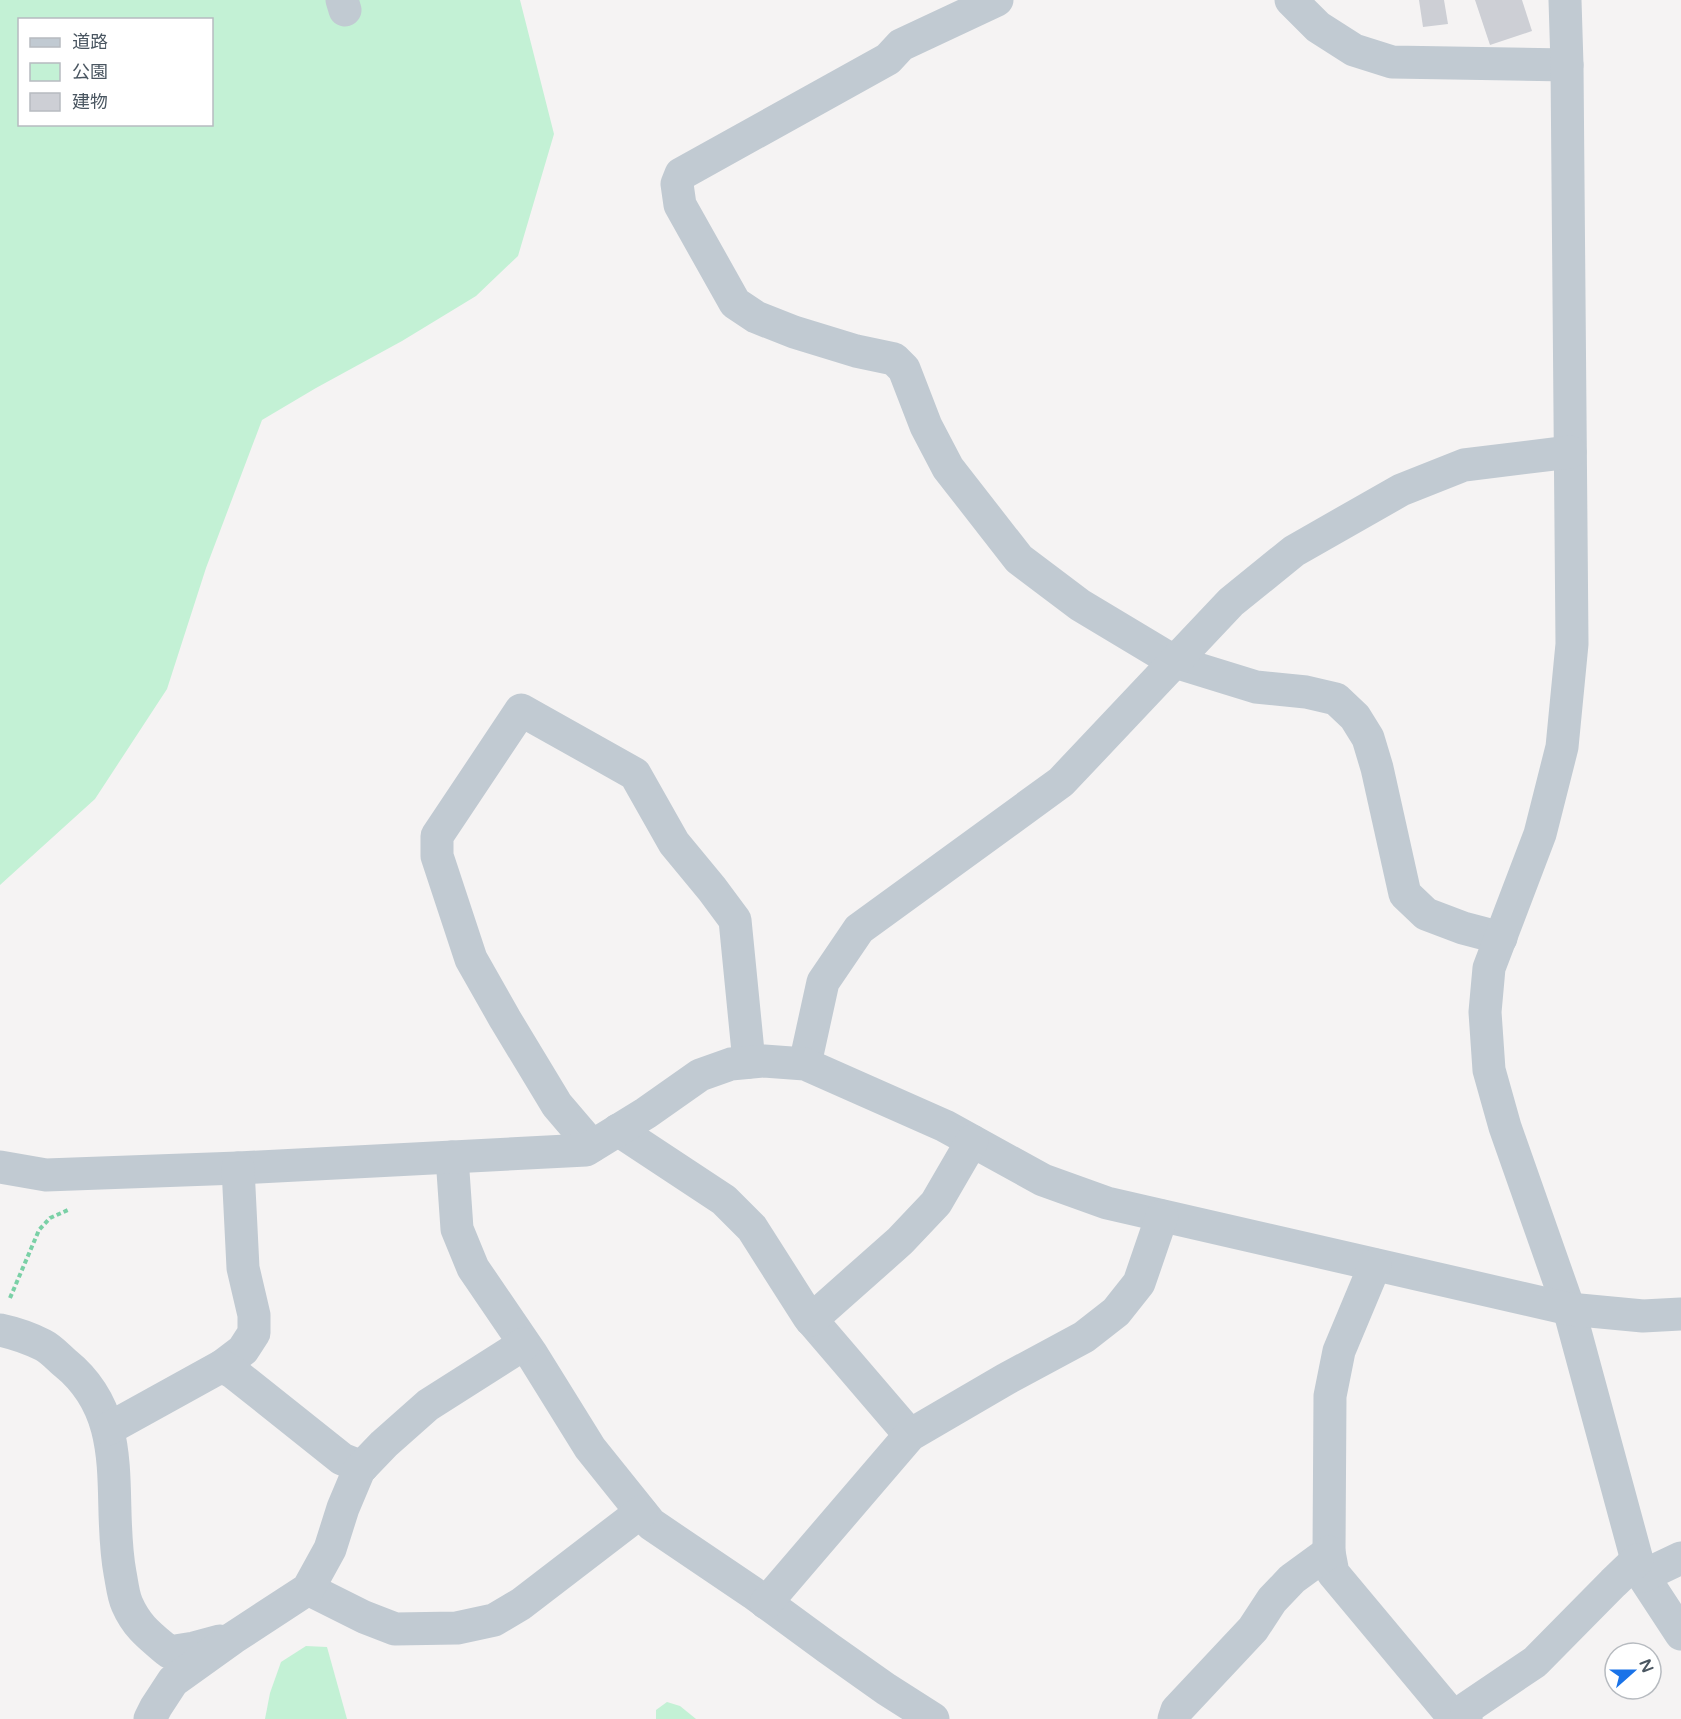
<svg xmlns="http://www.w3.org/2000/svg" width="1681" height="1719" font-family="'Varela Round','Noto Sans JP',sans-serif">
	<rect width="100%" height="100%" fill="#f5f3f3"/>
	<g fill="#c3f1d5" fill-rule="evenodd">
		<path d="M0,0H520L554,134L518,256L476,296L402,341L316,388L262,420L206,568L167,689L95,799L0,885ZM20,20H212V124H20Z"/>
		<polygon points="306,1646 327,1647 347,1719 265,1719 270,1693 281,1662"/>
		<polygon points="667,1702 680,1706 696,1719 656,1719 656,1710"/>
	</g>
	<g fill="#cdcfd5">
		<polygon points="1419,0 1444,0 1448,24 1423,27"/>
		<polygon points="1475,0 1522,0 1532,31 1490,45"/>
	</g>
	<g fill="none" stroke-linecap="round" stroke-linejoin="round">
		<polyline stroke="#7ad0a6" stroke-width="4" stroke-dasharray="4.5 3" stroke-linecap="butt" points="10,1298 39,1230 50,1218 68,1210"/>
		<g stroke="#c1cad2" stroke-width="33">
			<polyline points="342,0 345,10"/>
			<polyline points="997,0 901,45 888,59 681,174 677,184 680,205 735,303 756,317 794,332 856,351 894,359 904,369 926,426 948,468 1019,559 1080,605 1175,662 1256,687 1306,692 1336,699 1355,717 1368,738 1377,768 1405,894 1426,914 1463,928 1501,938"/>
			<polyline points="1291,0 1318,27 1354,50 1392,62 1567,65"/>
			<polyline points="1565,0 1567,65 1572,644 1562,747 1540,834 1489,968 1485,1012 1489,1070 1505,1127 1569,1309 1637,1560 1643,1576 1681,1634"/>
			<polyline points="805,1064 823,982 859,929 1061,782 1231,602 1294,551 1401,490 1464,465 1570,452"/>
			<polyline points="618,1130 724,1200 752,1228 808,1316 910,1435"/>
			<polyline points="592,1146 557,1105 505,1019 471,959 437,856 437,836 521,710 635,774 674,843 712,889 735,920 749,1062"/>
			<polyline points="452,1157 457,1229 473,1268 531,1353 590,1448 651,1524 753,1593 828,1648 886,1689 933,1719"/>
			<polyline points="0,1167 46,1175 238,1168 586,1150 646,1113 700,1075 731,1064 764,1061 805,1064 945,1126 1043,1180 1107,1203 1569,1309 1643,1316 1681,1314"/>
			<polyline points="1375,1265 1339,1351 1330,1396 1329,1552 1333,1573 1455,1719"/>
			<polyline points="811,1320 900,1241 936,1203 972,1141"/>
			<path d="M0,1330C14,1333 31,1339 43,1345C51,1349 58,1357 65,1363C133,1418 106,1498 120,1573C122,1583 123,1595 127,1604C137,1627 150,1636 169,1652L194,1648L220,1641"/>
			<polyline points="222,1366 243,1350 254,1333 254,1315 243,1268 238,1168"/>
			<polyline points="108,1429 222,1366 234,1373 342,1459 362,1467"/>
			<polyline points="1643,1576 1681,1558"/>
			<polyline points="308,1589 364,1617 395,1629 457,1628 494,1620 521,1604 641,1512"/>
			<polyline points="766,1603 910,1435 1006,1379 1084,1337 1116,1312 1139,1283 1162,1216"/>
			<polyline points="150,1719 156,1707 173,1681 233,1638 308,1589 330,1549 343,1508 359,1470 384,1444 428,1405 524,1344"/>
			<polyline points="1174,1719 1177,1710 1253,1629 1272,1600 1292,1579 1329,1552"/>
			<polyline points="1466,1719 1467,1708 1535,1662 1613,1583 1637,1560"/>
		</g>
	</g>
	<rect x="18" y="18" width="195" height="108" fill="#ffffff" stroke="#b7bbc0" stroke-width="1.5"/>
	<rect x="30" y="38" width="30" height="9" fill="#c1cad2" stroke="#b7bbc0" stroke-width="1.5"/>
	<text x="72" y="48" font-size="18" fill="#4a5661">道路</text>
	<rect x="30" y="63" width="30" height="18" fill="#c3f1d5" stroke="#b7bbc0" stroke-width="1.5"/>
	<text x="72" y="78" font-size="18" fill="#4a5661">公園</text>
	<rect x="30" y="93" width="30" height="18" fill="#cdcfd5" stroke="#b7bbc0" stroke-width="1.5"/>
	<text x="72" y="108" font-size="18" fill="#4a5661">建物</text>
	<g transform="translate(1633 1671) rotate(69)"><circle r="28" fill="#ffffff" stroke="#b7bbc0" stroke-width="1.5"/>
	<path d="M0-4.5L10 22L0 15L-10 22Z" fill="#1a73e8"/>
	<text y="-9" font-size="16" font-weight="bold" text-anchor="middle" fill="#4a5661">N</text>
	</g>
</svg>
